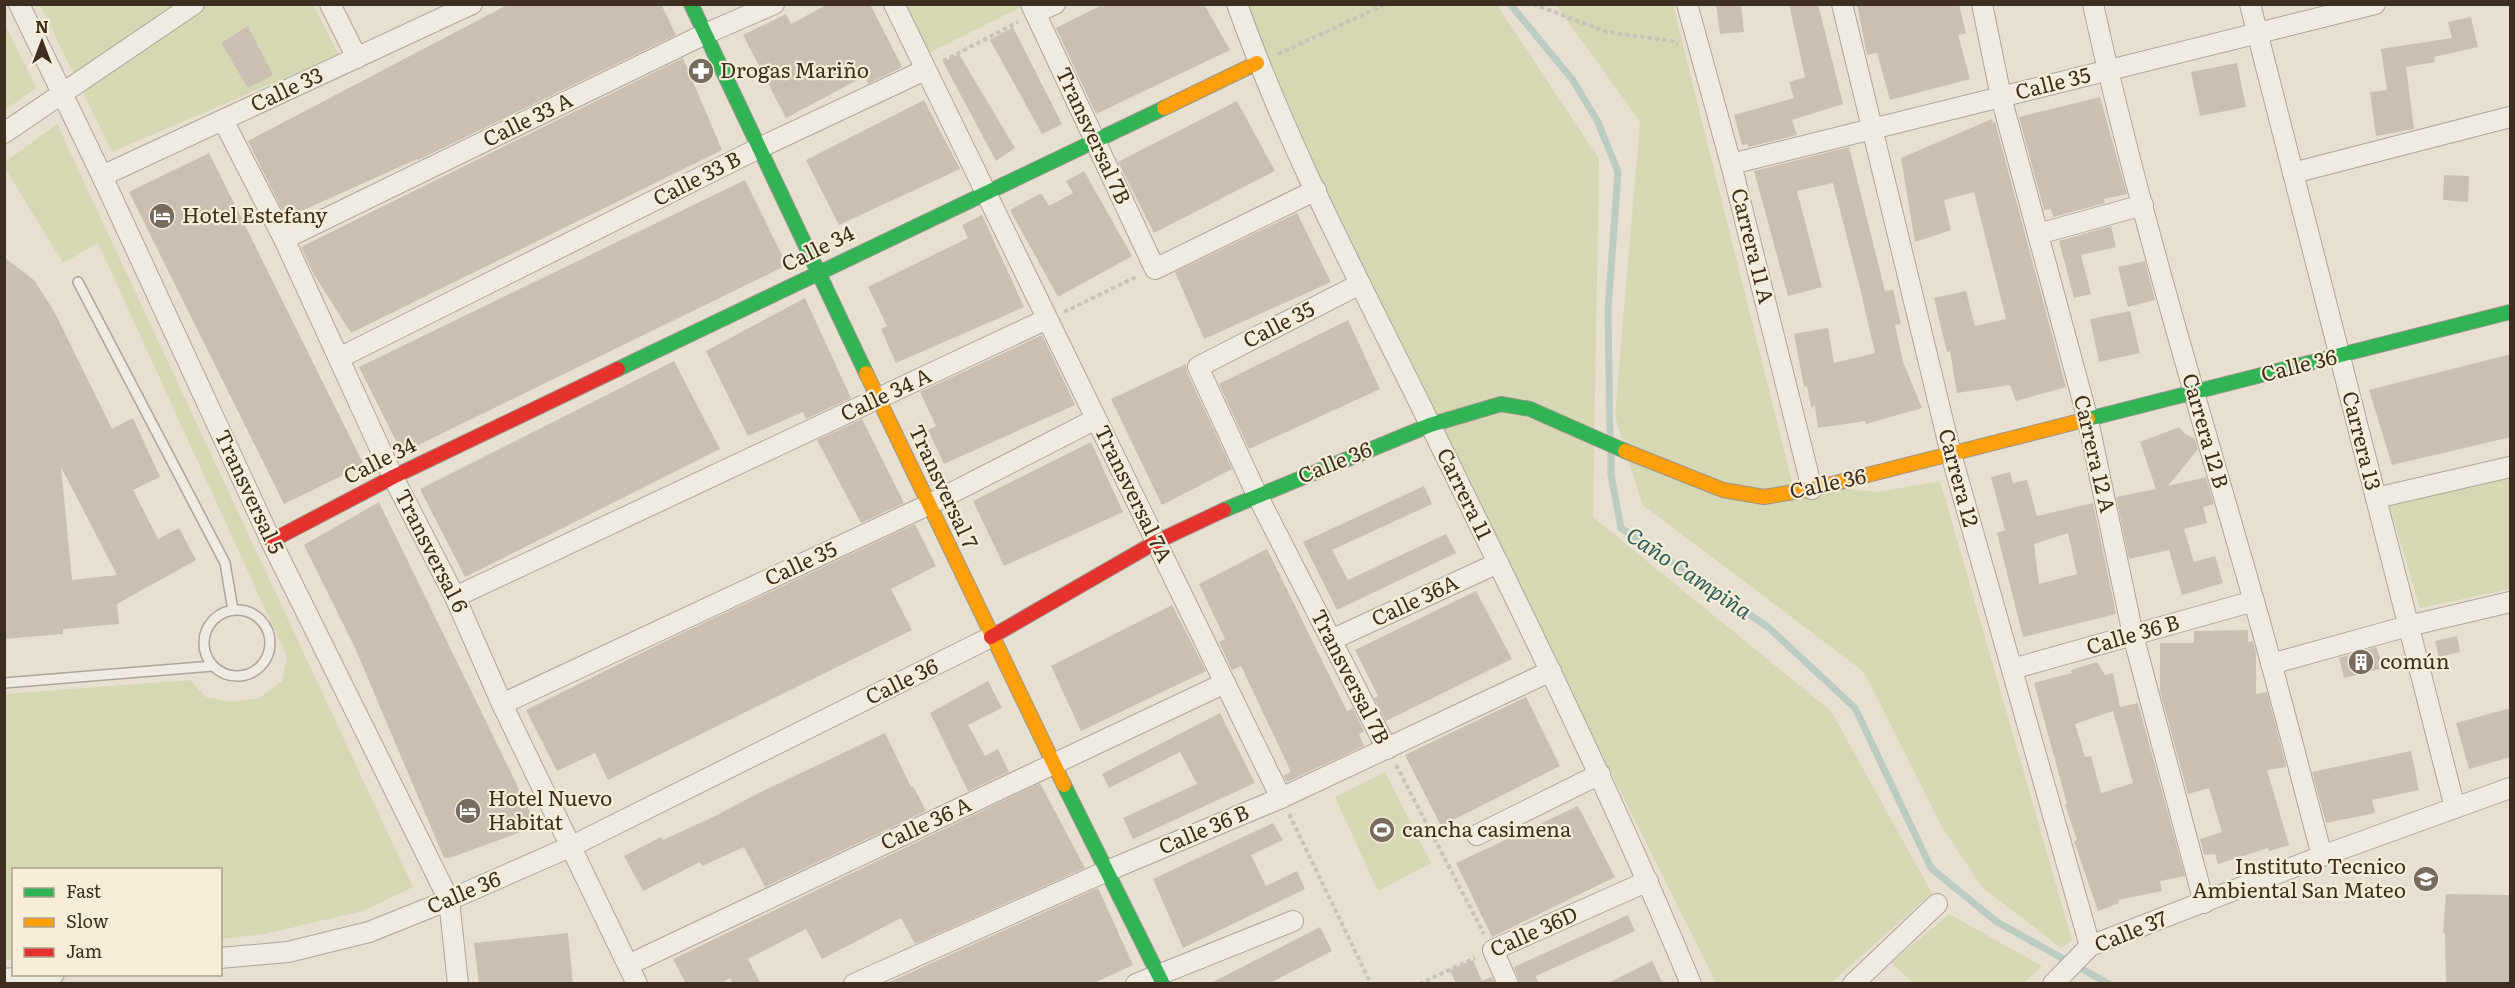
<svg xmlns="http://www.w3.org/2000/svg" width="2515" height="988" font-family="Literata,serif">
	<rect width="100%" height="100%" fill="#e7e0d1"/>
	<g fill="#d6d7b3">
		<polygon points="1020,4 1021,7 927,54 902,5"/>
		<polygon points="40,5 313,5 339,55 112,152"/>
		<polygon points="1241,5 1497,5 1599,159 1593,517 1831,711 1932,893 1831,983 1716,983 1265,78"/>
		<polygon points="1556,5 1673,5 1792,483 1878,492 1940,481 2072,940 2061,948 1982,887 1943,829 1864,672 1642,504 1615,416 1640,122"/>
		<polygon points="4,22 36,88 5,110 4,110"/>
		<polygon points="57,124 413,887 363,911 264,934 221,939 220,870 14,870 13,960 5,960 5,694 190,680 206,697 232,702 259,698 282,681 287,657 98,243 63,263 5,168 5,162"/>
		<polygon points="2510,455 2510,589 2420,608 2385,490"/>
		<polygon points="1385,772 1431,863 1378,891 1335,797"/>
		<polygon points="1949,914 2042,966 2024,983 1914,983 1891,963"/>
	</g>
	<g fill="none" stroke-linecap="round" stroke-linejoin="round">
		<g stroke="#bcccc2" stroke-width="7">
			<polyline points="1510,4 1572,79 1598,122 1618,172 1608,310 1610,439"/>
			<polyline points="1611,453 1611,475 1621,528 1768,627 1855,708 1931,868 1997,922 2109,984"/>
		</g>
	</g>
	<g fill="#cbbfb2" fill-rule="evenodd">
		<polygon points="509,4 661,4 676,35 418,160 417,159 286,218 248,141"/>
		<polygon points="828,4 870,4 902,67 868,84 865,76 786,118 743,35 786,14 791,24"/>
		<polygon points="1104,4 1204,4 1230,50 1096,114 1056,28"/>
		<polygon points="1716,4 1741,4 1744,32 1720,34"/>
		<polygon points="1789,4 1818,4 1843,104 1792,120 1797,135 1748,147 1748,144 1742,145 1734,115 1794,98 1789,82 1805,77"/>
		<polygon points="1857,4 1959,4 1966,33 1958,35 1970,79 1890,100 1877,53 1867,55"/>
		<polygon points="2471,17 2478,47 2434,57 2435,62 2406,67 2414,129 2376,136 2370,92 2387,90 2381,49 2452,38 2448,22"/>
		<polygon points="248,26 273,75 248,88 221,43"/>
		<polygon points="1013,27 1062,124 1042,134 990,40"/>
		<polygon points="959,54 1015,148 996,161 943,62"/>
		<polygon points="683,58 722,150 351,333 313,273 301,247"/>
		<polygon points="2237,63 2246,107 2200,116 2191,72"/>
		<polygon points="2100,97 2127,194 2104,199 2105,203 2053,217 2051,209 2044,210 2019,117"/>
		<polygon points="924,100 960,169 839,225 806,160"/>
		<polygon points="1237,101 1275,171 1154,233 1118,162"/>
		<polygon points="1992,119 1993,123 1995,122 2066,387 2016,401 2010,385 1957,393 1950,351 1947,352 1934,298 1966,291 1975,326 2006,319 1974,192 1944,200 1951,230 1915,242 1901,158"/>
		<polygon points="1849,147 1885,291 1893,290 1901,324 1895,325 1903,362 1922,408 1866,424 1865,421 1818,428 1815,406 1811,407 1807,386 1804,387 1794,334 1828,328 1834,363 1875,353 1860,288 1833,183 1797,191 1822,287 1788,296 1754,171"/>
		<polygon points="209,153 364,465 284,504 129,192"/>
		<polygon points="1084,171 1132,256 1058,297 1010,210 1039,194 1042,194 1049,206 1073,193 1066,181"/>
		<polygon points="2444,175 2469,176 2468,202 2443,200"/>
		<polygon points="745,180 787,265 402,453 359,367"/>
		<polygon points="1297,213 1331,282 1204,339 1175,272"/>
		<polygon points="982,215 1024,307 896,363 881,329 887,326 868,287 968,238 962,225"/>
		<polygon points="2111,226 2116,247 2081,255 2091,294 2074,298 2059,241"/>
		<path d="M4,257L35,281L55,313L112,429L133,418L160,477L133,490L158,539L179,528L196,560L117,604L119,624L63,629V634L4,639ZM61,467L117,575L72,580Z"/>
		<polygon points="2145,261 2155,300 2128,307 2118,267"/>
		<polygon points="805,298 851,398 806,419 803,412 748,436 706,351"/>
		<polygon points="2130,311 2140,353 2099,362 2090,319"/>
		<polygon points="1348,320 1380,389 1249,449 1219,384"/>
		<polygon points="1042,335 1075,405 944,464 928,430 936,426 920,392"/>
		<polygon points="2511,354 2511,437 2392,465 2369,390"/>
		<polygon points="674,361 720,449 465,577 420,489"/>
		<polygon points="1186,364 1187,372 1232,469 1162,505 1111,399"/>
		<polygon points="862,419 904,503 861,523 817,440"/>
		<polygon points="2179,427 2184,433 2195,439 2198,449 2168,486 2206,477 2214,504 2203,507 2207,523 2184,529 2194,562 2215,556 2223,583 2182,595 2169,550 2129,559 2116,497 2156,489 2140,442"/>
		<polygon points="1091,442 1123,512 1004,566 973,501"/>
		<path d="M2010,472L2013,483L2027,480L2037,516L2093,503L2116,614L2023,637L1997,533L2005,530L1991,477ZM2068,533L2077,574L2039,584L2034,544Z"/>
		<polygon points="1424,486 1432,504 1332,550 1348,580 1446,534 1456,553 1337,610 1303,542"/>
		<polygon points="379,502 537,826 450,858 444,858 355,648 304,545"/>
		<polygon points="915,524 936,566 891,589 912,630 608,780 595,753 557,771 526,710 676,636"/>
		<polygon points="1267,549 1347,711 1353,708 1364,731 1359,734 1364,746 1287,782 1283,776 1291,772 1241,666 1232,670 1219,642 1225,639 1199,584"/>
		<polygon points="1476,591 1512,659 1386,721 1374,698 1378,696 1355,650"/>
		<polygon points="1172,605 1206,671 1081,731 1051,666"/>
		<polygon points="2248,630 2248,642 2253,641 2256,652 2256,694 2267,692 2285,761 2286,767 2267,770 2289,845 2269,851 2268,848 2218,864 2215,854 2204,855 2200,839 2222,832 2209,788 2188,794 2160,691 2160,643 2194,643 2194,631"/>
		<polygon points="2457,636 2460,652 2439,657 2435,641"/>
		<polygon points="2376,647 2384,668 2344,678 2339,658"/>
		<path d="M2097,662L2105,675L2113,673L2120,707L2138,703L2185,876L2160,881L2162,891L2118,900L2119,903L2098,911L2074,841L2077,840L2065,805L2067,804L2034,683L2072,673L2071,670ZM2113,711L2133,783L2101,793L2091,756L2085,757L2075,724Z"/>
		<polygon points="988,681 1002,708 968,725 985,756 998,749 1009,772 968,791 930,713"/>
		<polygon points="1526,697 1560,766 1441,826 1405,755"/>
		<polygon points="2511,708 2511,757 2469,769 2456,723"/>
		<polygon points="1220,713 1255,783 1133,839 1123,818 1197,784 1180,752 1109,788 1102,774"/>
		<polygon points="885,733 911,787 913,786 926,811 765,887 744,847 702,866 700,862 643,891 624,856 661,837 663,840 713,817 757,794"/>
		<polygon points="2411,751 2419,790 2372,800 2375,813 2326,823 2312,772"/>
		<polygon points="1040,783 1085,868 915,944 901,918 822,959 806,929 748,959 761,984 733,984 730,978 719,984 686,984 673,959"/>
		<polygon points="1578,806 1615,877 1492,937 1456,863"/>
		<polygon points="1273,823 1283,840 1251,855 1266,886 1297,871 1305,889 1183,948 1153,879"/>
		<polygon points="1098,888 1133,965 1092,984 885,984"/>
		<polygon points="2446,894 2511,895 2511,984 2446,984 2445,933 2443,933"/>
		<polygon points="1628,915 1635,931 1536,976 1539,984 1520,984 1514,967"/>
		<polygon points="1320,927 1332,951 1268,984 1209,984"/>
		<polygon points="568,933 573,984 479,984 474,943"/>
		<polygon points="1473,960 1482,981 1492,977 1495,984 1456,984 1450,970"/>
		<polygon points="1652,961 1663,984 1606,984"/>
	</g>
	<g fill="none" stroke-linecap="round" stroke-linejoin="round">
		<g stroke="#ada599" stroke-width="12">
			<g id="lane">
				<polyline points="78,282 225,563 233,610"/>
				<circle cx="237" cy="643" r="33"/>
				<polyline points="4,683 213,666"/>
			</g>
		</g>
		<g stroke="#ada599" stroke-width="22">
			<g id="street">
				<polyline points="19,4 102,176 271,541 449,900 458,984"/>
				<polyline points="330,4 357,58"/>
				<polyline points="894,4 1281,798"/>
				<polyline points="1031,4 1155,269 1316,190"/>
				<path d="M1237,4C1286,142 1355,273 1420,404C1514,595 1609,786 1691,984"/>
				<polyline points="1687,4 1731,164 1812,489"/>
				<polyline points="1842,4 1951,454 2090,946"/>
				<polyline points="1982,4 2001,97 2088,420 2133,635 2204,903"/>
				<path d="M2093,4C2137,205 2197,401 2253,598C2278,684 2299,770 2322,856"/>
				<polyline points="2250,4 2455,808"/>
				<polyline points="1035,13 1055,4"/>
				<polyline points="223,120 284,239 393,477 455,597 502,704 637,984"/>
				<polyline points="4,133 194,4"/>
				<polyline points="1731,164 2375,4"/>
				<polyline points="2293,173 2510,117"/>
				<polyline points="102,176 472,4"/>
				<polyline points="2038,234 2143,205"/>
				<polyline points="284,239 705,34 774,4"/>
				<polyline points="1360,284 1198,367 1257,495 1387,749"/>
				<polyline points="341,357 759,148 925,70"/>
				<polyline points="2376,498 2510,467"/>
				<polyline points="455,597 1047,319"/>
				<polyline points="1331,640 1498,563"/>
				<polyline points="2271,664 2408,626 2510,602"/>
				<polyline points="2012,669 2254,601"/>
				<polyline points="502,704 928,505 1096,419"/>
				<polyline points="1477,835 1600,774"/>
				<polyline points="220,958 288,952 369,932 449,900 572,846 991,637"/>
				<polyline points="628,965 1225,683"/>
				<polyline points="4,979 54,974"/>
				<polyline points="854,984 1107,871 1281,798 1551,671"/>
				<polyline points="1136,984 1293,921"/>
				<polyline points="1508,984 1493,950 1648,881"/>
				<polyline points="1853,984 1937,904"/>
				<polyline points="2053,984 2090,946 2322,856 2510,788"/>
			</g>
		</g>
		<g stroke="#9c958a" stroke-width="16">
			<g id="fast">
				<polyline points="691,4 866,373"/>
				<polyline points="618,369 1164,108"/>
				<polyline points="2088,419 2510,312"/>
				<polyline points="1224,510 1430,425 1501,404 1530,409 1625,451"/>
				<polyline points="1064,785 1163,984"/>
			</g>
		</g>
		<g stroke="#9c958a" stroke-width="16">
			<g id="slow">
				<polyline points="1164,108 1257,63"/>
				<polyline points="866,373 1064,785"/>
				<polyline points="1625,451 1723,490 1764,497 1812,489 2088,419"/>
			</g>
		</g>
		<g stroke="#9c958a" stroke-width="16">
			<g id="jam">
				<polyline points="271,541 393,477 618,369"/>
				<polyline points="991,637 1156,542 1224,510"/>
			</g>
		</g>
		<g stroke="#c8c2b9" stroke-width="4" stroke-dasharray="4.5 3" stroke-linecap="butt">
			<polyline points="1533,4 1607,32 1672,41 1678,44"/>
			<polyline points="1278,54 1386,4"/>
			<polyline points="943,61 1018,22"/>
			<polyline points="1064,312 1138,276"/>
			<polyline points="1396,765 1484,934"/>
			<polyline points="1289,814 1371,984"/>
			<polyline points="1419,984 1475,958"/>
		</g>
		<use href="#lane" stroke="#efebe3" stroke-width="9"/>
		<use href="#street" stroke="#efebe3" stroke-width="20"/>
		<use href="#fast" stroke="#30b455" stroke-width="14"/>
		<use href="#slow" stroke="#ff9f0a" stroke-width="14"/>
		<use href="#jam" stroke="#e5322d" stroke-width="14"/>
	</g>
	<defs>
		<g id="pharmacy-disc" transform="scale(1.35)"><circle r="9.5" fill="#786c5e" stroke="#f7eed8"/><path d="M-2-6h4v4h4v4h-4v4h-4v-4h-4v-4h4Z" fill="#fff"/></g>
		<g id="hotel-disc" transform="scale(1.35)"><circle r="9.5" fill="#786c5e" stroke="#f7eed8"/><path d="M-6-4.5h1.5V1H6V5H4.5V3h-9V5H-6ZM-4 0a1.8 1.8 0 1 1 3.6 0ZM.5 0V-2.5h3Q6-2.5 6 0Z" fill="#fff"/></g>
		<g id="building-disc" transform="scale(1.35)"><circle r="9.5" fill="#786c5e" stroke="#f7eed8"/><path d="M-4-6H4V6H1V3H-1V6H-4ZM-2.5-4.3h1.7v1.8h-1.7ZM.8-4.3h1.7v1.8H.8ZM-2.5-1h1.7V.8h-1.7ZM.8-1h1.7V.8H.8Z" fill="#fff"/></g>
		<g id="stadium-disc" transform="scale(1.35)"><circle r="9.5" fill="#786c5e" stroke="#f7eed8"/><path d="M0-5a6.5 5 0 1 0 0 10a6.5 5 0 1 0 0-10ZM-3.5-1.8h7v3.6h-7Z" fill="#fff"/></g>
		<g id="school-disc" transform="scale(1.35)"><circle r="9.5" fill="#786c5e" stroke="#f7eed8"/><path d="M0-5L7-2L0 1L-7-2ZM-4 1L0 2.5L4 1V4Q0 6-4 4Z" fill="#fff"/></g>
	</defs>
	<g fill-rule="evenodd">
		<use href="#pharmacy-disc" x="701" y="71"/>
		<use href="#hotel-disc" x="162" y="216"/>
		<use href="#building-disc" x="2361" y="662"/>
		<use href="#hotel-disc" x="468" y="811"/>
		<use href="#stadium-disc" x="1382" y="830"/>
		<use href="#school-disc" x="2426" y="879"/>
	</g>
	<g text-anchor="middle" stroke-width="4.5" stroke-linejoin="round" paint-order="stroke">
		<g font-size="21" fill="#3d2e20" stroke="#f7eed8" text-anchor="start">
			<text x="720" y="78">Drogas Mariño</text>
			<text x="182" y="223">Hotel Estefany</text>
			<text x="2380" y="669">común</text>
			<text x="488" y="806">Hotel Nuevo<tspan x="488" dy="24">Habitat</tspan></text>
			<text x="1402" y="837">cancha casimena</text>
			<text x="2406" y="874" text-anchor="end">Instituto Tecnico<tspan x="2406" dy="24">Ambiental San Mateo</tspan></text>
		</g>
		<g font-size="21" fill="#3d2e20" stroke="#f7eed8">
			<text transform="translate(2053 84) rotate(-14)" y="7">Calle 35</text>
			<text transform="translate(287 90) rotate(-25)" y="7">Calle 33</text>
			<text transform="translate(528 120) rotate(-26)" y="7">Calle 33 A</text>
			<text transform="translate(1093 136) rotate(65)" y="7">Transversal 7B</text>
			<text transform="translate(697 179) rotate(-27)" y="7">Calle 33 B</text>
			<text transform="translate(1752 246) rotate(76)" y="7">Carrera 11 A</text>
			<text transform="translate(818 249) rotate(-26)" y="7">Calle 34</text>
			<text transform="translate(1279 325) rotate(-27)" y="7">Calle 35</text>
			<text transform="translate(2299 366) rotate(-14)" y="7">Calle 36</text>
			<text transform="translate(886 395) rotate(-25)" y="7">Calle 34 A</text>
			<text transform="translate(2205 431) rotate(74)" y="7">Carrera 12 B</text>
			<text transform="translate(2361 441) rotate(76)" y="7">Carrera 13</text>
			<text transform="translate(2094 454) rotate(77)" y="7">Carrera 12 A</text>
			<text transform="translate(380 461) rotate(-27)" y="7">Calle 34</text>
			<text transform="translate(1335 463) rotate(-22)" y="7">Calle 36</text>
			<text transform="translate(1958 478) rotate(75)" y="7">Carrera 12</text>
			<text transform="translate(1828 484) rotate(-12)" y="7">Calle 36</text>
			<text transform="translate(943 487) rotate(65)" y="7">Transversal 7</text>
			<text transform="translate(249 492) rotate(65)" y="7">Transversal 5</text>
			<text transform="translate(1133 494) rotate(64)" y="7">Transversal 7A</text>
			<text transform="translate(1464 494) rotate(64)" y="7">Carrera 11</text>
			<text transform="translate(431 551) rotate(63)" y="7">Transversal 6</text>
			<text transform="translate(801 564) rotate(-25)" y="7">Calle 35</text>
			<text transform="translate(1415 601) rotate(-25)" y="7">Calle 36A</text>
			<text transform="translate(2133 635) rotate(-16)" y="7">Calle 36 B</text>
			<text transform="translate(1350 677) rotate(63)" y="7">Transversal 7B</text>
			<text transform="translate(902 682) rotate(-26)" y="7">Calle 36</text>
			<text transform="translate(926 824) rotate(-25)" y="7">Calle 36 A</text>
			<text transform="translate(1204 830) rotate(-23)" y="7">Calle 36 B</text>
			<text transform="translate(464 893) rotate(-23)" y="7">Calle 36</text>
			<text transform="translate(1534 932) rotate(-24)" y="7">Calle 36D</text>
			<text transform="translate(2131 932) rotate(-22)" y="7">Calle 37</text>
		</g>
		<g font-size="22" font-style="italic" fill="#2f5d5a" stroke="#f7eed8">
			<text transform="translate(1689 573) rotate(34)" y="8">Caño Campiña</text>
		</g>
	</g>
	<rect width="2515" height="988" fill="none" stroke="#3d2e20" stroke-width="12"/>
	<rect x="12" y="868" width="210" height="108" fill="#f7eed8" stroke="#ada18e" stroke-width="1.5"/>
	<rect x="24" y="888" width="30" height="9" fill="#30b455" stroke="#ada18e" stroke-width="1.5"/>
	<text x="66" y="898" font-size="18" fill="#3d2e20">Fast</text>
	<rect x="24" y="918" width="30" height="9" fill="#ff9f0a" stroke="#ada18e" stroke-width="1.5"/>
	<text x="66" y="928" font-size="18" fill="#3d2e20">Slow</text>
	<rect x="24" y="948" width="30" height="9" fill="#e5322d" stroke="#ada18e" stroke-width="1.5"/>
	<text x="66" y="958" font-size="18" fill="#3d2e20">Jam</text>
	<g transform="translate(42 42)" stroke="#f7eed8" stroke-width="4.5" paint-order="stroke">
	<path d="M0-4.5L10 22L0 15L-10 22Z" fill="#3d2e20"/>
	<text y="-9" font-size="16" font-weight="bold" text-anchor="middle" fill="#3d2e20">N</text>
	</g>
</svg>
